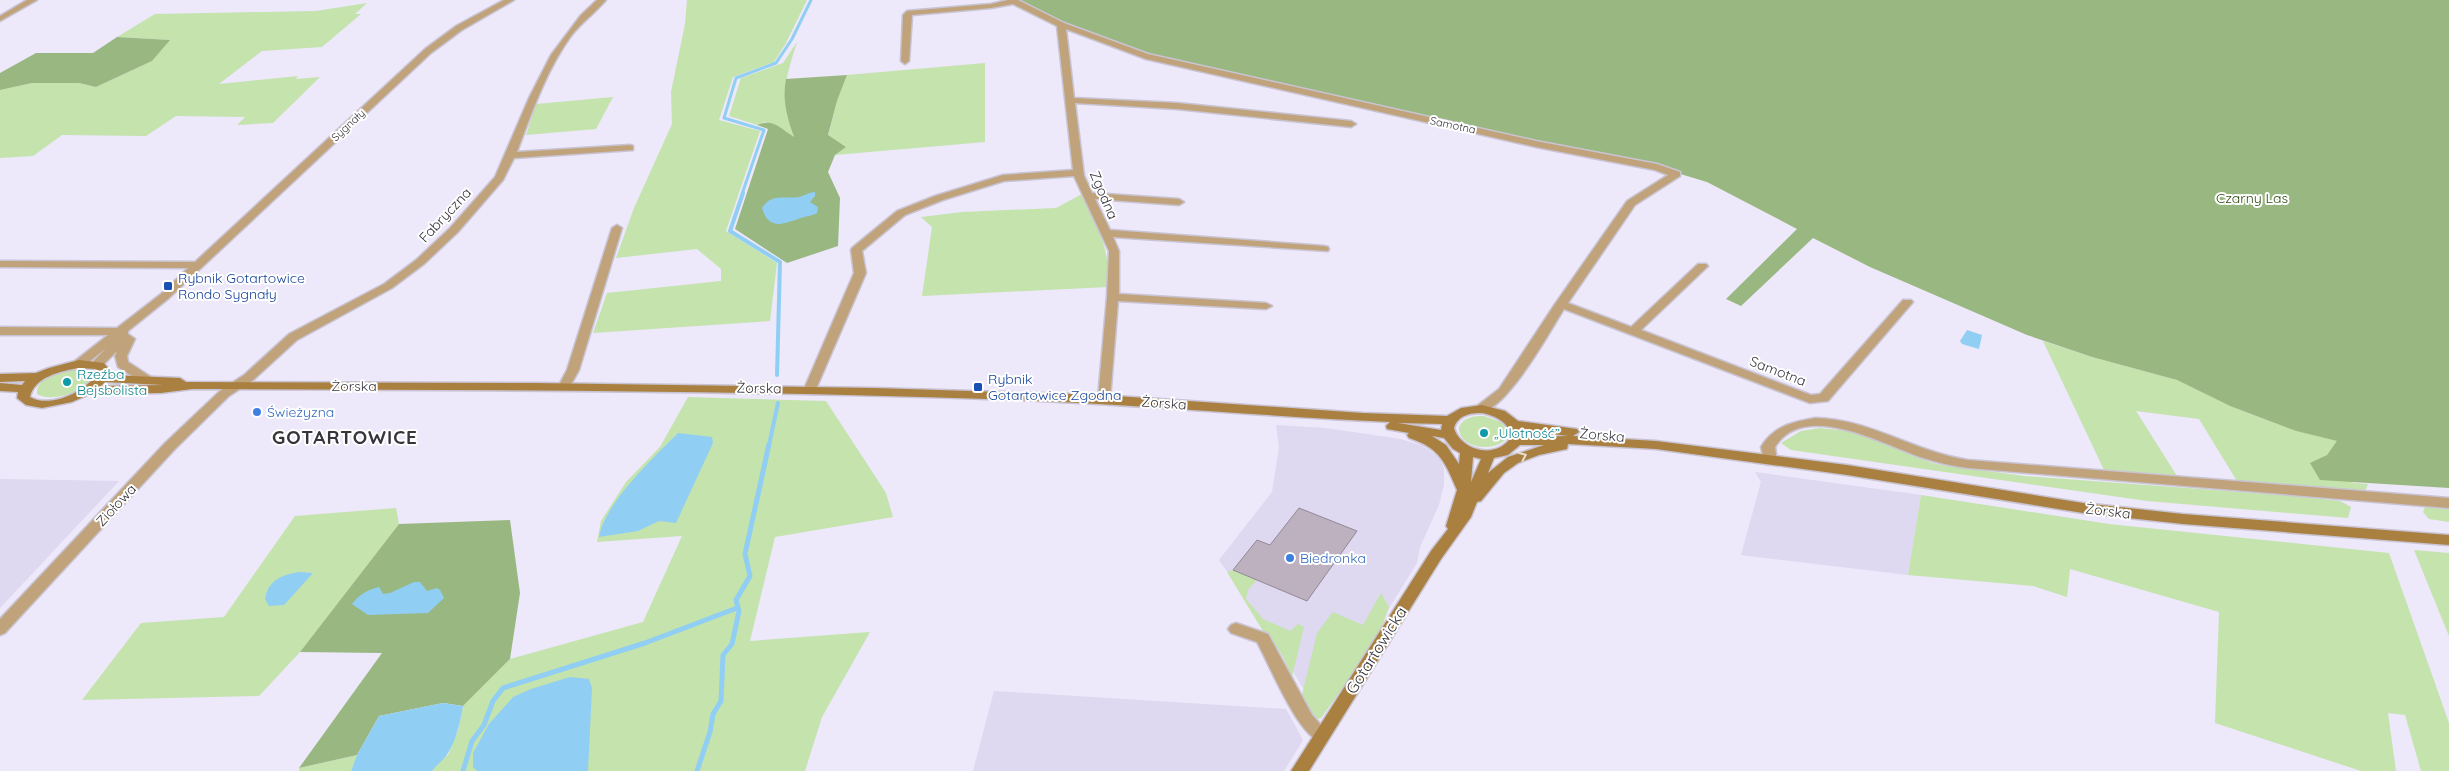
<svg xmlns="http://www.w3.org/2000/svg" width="2449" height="771" font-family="Quicksand,sans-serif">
	<rect width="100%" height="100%" fill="#ede8fa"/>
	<g fill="#ded8f0">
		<polygon points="1276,425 1326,428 1400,439 1421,445 1440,458 1444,469 1444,485 1439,505 1420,547 1417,563 1321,718 1272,637 1219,560 1272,492 1279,447"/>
		<polygon points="1755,472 1921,495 1908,575 1741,555 1761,482"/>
		<polygon points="0,479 119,481 0,608"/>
		<polygon points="994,691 1286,709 1303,740 1284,771 973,771"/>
	</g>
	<g fill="#c4e3ad">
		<polygon points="687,0 807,0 786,43 774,62 733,77 719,120 760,131 726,231 777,263 770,321 593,333 607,293 721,281 721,269 697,249 616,258 634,208 672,124 671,92 685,24"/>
		<polygon points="367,3 355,14 361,14 322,47 262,51 219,84 298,76 296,79 320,77 273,123 237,125 245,117 176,116 146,136 62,135 33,156 0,158 0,90 32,83 79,83 96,87 152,61 169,40 117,37 155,14 316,11"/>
		<path d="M797,42C784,84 780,95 794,138L765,122L757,125L729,116L741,78L783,63Z"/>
		<polygon points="985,63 985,142 835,155 846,147 828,136 837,101 847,75"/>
		<polygon points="613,97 596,129 526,135 536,104"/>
		<path d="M1082,194C1098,224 1111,253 1108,287L922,296L932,227L921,217L962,212L1056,208Z"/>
		<polygon points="2043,341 2092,357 2177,380 2230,406 2296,431 2338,441 2327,455 2311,463 2354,483 2368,484 2365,491 2237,481 2199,419 2136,411 2177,476 2104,470"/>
		<path d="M77,369H84L92,374C89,392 51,403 37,394C35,377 64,371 77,369Z"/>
		<polygon points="688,397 826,401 886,493 893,517 775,537 750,641 870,632 822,717 805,771 432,771 439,761 448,755 458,731 463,706 510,659 643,622 682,536 597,542 601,521 626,482 660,447"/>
		<path d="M1484,416L1501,422L1507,430V438C1495,453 1458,449 1459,427C1464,417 1474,416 1484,416Z"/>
		<polygon points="1820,428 1857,432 1929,462 1942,465 2025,476 2295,496 2340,501 2351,507 2348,518 2147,501 1791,450 1781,443 1801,431"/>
		<polygon points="1921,495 2109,524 2389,553 2449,723 2449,771 2421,771 2405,715 2388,713 2396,771 2361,771 2215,723 2219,612 2070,569 2067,597 2033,586 1908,575"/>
		<polygon points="2425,507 2449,509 2449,522 2429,519 2423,512"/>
		<polygon points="396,508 399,524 300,652 259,696 82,700 141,623 224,617 295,516"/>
		<polygon points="2414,550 2449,553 2449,636"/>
		<path d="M1233,570L1257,580L1248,590L1246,599L1263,619L1290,631L1298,624L1304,627L1291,681C1286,665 1284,651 1269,641L1227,572Z"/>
		<polygon points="1381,593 1389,607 1377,640 1321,718 1314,720 1301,699 1317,633 1333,612 1363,625"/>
		<polygon points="357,755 351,771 299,771 299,768"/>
	</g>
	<g fill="#99b781">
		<polygon points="1016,0 2449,0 2449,488 2320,480 2310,463 2327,455 2337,441 2296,431 2230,406 2177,380 2092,357 2027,335 1870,267 1813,238 1741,306 1726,299 1797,229 1707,182 1657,167 1536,144 1142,53 1062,23"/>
		<polygon points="117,37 170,40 152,61 96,87 79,83 32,83 0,90 0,73 36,53 93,53"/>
		<path d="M847,75L837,101L828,135L846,147L835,155L828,172L840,198L838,246L787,263L735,229L768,129L757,125C773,118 781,129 794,137C787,118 782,99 786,79Z"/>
		<polygon points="510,520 520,593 510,659 463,706 443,703 379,716 357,755 299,768 382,653 300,652 399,524"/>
	</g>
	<g fill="#91cef4">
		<path d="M815,192V196L810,202L818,207L817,213C812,216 807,216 801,218C785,223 769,232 762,208C771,193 784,199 799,197C804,196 809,192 815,192Z"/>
		<polygon points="1967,330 1982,335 1979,349 1962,344 1960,341"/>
		<path d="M678,433L712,437L713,443L676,523L659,521L638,531L599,537C605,503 653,458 678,433Z"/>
		<path d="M299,572L313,573L284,605L269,606L265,599C268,580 282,575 299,572Z"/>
		<path d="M414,582H420L427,591L437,588L440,590L444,598L428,613L368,615L352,604C360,594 367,590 379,587L383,594L390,593Z"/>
		<polygon points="570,677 589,679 592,688 588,771 477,771 473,767 473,753 489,724 513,697 531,689"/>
		<path d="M443,703L463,706C460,722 457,739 448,753C445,759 437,764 432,771H351L357,755L379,716Z"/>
	</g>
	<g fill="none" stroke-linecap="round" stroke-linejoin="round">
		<polyline stroke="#91cef4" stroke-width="3" points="742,194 764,130 724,118 736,78 776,63 792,39 811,0"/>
		<g stroke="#91cef4" stroke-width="4">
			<polyline points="743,193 730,231 780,262 777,375"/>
			<polyline points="769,445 778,403"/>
		</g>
		<g stroke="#91cef4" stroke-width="5">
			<polyline points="463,771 472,741 484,725 493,701 503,688 645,643 737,608"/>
			<polyline points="697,771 710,732 713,714 721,701 723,655 732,644 739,611 736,600 750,576 745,554 769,444"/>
		</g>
	</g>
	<polygon fill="#bdb1c0" stroke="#938896" points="1299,508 1357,531 1307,601 1233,570 1257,540 1270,545"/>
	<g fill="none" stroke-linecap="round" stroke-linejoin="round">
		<g stroke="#c9c4d4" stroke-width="3">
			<g id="street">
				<polygon points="27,0 37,0 0,21 0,16"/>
				<polygon points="504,0 514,0 462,30 431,53 169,298 128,331 128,334 135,339 127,356 128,362 151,377 153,380 151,383 143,383 118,367 115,356 117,351 101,367 93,367 91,364 106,348 83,367 75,367 73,364 75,361 108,335 0,335 0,327 117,328 161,294 188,268 0,267 0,261 195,262 425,49 456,26"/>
				<path d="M597,0H606C595,13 581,23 571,36C546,71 532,112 517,152L630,145L633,146V150L514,158L503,180L458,232L424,264L392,288L297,340L252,381L229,396L175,449L5,633L0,635V619L165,443L221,390L244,375L289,334L384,284L416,260L450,228L495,177L529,98L551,55L581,15Z"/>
				<path d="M1008,0H1018L1064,23L1148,54L1536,141L1657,164L1680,172V176L1635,205L1568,303L1631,327L1698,264H1706L1708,266L1706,268L1641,330L1811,395L1820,394L1903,300H1911L1913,302L1828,401L1810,403L1564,309C1551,329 1503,418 1477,412L1476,409L1477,406L1499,389L1555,304L1627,201L1668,175L1655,170L1536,147L1146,59L1066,29L1074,98L1177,103L1351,121L1356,124L1351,127L1177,109L1075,103L1084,176L1092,193L1179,199L1184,202L1179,205L1095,199L1110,230L1324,246L1328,247L1329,249L1328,251L1113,237L1119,251V294L1266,303L1272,306L1266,309L1118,301L1110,399L1104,403L1098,399L1107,297L1109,251L1074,176L1004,181L943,200L905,215L862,251L866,273L816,389L814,392H806L804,389L854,273L851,250L852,248L897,211L935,196L1003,175L1073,170L1057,26L1013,4L991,8L912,15L909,61L905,64L901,61L903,15L907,11L991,4Z"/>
				<polygon points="617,225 622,228 579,370 568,390 560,390 558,387 567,370 612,228"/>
				<path d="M1815,418C1870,419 1915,452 1968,460L2449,498V508L1968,468C1952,466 1935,462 1920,457C1882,444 1804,400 1775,447L1777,461L1775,464H1765L1761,447C1774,426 1792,422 1815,418Z"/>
				<path d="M1236,623L1268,634L1312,715L1330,735L1328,740C1324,741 1321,742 1317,740C1295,728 1270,666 1257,642L1231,633L1228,629L1231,625Z"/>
			</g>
		</g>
		<g stroke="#c9c4d4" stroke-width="3">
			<path id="secondary" d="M79,360L104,363L110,371L109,375L180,378L186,382L534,383L875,388L1102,395L1363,413L1447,416L1461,408L1482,405L1505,411L1518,421L1577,429L1579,432L1573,436L1656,441L1847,465L2083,503L2183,514L2449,535V545L2183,524L2083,513L1847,475L1656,449L1568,444L1567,449L1539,455L1518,463L1504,473L1481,501L1477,502L1471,517L1441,559L1309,771H1291L1431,551L1448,529L1446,526L1457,490C1445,462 1440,448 1409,438L1407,435L1409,433L1387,429L1386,426L1390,422C1256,416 1122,403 987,399C722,390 457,390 192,389L161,393L90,394L72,402L42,408L26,405L17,398L18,392L0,391V383L22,385L25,381L0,382V374L36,373L49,368ZM79,368L96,369L98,371C89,391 50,409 30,397C34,377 61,371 79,368ZM105,382L163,385L101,386ZM1482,413C1496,416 1509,422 1511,437C1497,460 1461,451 1454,428C1458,415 1470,413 1482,413ZM1398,423L1442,424L1441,430ZM1523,430L1568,436L1524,437ZM1432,436L1444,438L1453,449L1460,453L1459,464L1446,445ZM1520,445H1544L1508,457L1488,473L1494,458L1508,455ZM1473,457L1481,459L1471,482Z"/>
		</g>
		<use href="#street" fill="#c0a37b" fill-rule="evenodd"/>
		<use href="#secondary" fill="#aa8040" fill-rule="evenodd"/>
	</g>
	<defs><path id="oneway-chevron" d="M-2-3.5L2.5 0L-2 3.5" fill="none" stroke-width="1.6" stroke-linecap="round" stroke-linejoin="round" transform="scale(1.25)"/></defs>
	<use stroke="#eadfcf" href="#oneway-chevron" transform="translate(1523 456) rotate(-23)"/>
	<g fill="#1a4fb4" stroke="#fff" stroke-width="2">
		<rect x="163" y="281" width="10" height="10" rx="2.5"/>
		<rect x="973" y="382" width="10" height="10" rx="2.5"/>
	</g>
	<g fill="#0f9aa8" stroke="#fff" stroke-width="2">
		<circle cx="67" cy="382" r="5"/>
		<circle cx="1484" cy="433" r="5"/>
	</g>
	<g fill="#3f7fe0" stroke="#fff" stroke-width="2">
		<circle cx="257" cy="412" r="5"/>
		<circle cx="1290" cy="558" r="5"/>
	</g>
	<g text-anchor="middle" stroke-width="4" stroke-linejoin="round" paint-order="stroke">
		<g font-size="11" fill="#37353c" stroke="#fff">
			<text transform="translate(348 125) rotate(-43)" y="4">Sygnały</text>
			<text transform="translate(1453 125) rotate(12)" y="4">Samotna</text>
		</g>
		<g font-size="14" fill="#37353c" stroke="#fff">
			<text transform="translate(1104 195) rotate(67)" y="5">Zgodna</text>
			<text transform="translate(445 215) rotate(-47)" y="5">Fabryczna</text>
			<text transform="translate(1778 371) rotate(21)" y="5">Samotna</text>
			<text x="354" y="391">Żorska</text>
			<text transform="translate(759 388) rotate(1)" y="5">Żorska</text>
			<text transform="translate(1164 403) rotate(4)" y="5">Żorska</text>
			<text transform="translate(1602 435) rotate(5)" y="5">Żorska</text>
			<text transform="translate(116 505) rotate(-47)" y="5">Ziołowa</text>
			<text transform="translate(2108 511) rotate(7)" y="5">Żorska</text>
		</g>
		<g font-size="14" fill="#2e4a10" stroke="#fff">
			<text x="2252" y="203">Czarny Las</text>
		</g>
		<g font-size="14" fill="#164399" stroke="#fff" text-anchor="start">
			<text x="178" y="283">Rybnik Gotartowice<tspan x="178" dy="16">Rondo Sygnały</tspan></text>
			<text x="988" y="384">Rybnik<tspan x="988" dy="16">Gotartowice Zgodna</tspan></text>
		</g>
		<g font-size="14" fill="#0d838f" stroke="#fff" text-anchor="start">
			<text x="77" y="379">Rzeźba<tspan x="77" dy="16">Bejsbolista</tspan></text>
			<text x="1494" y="438">„Ulotność”</text>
		</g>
		<g font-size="14" fill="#366cbe" stroke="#fff" text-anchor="start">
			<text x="267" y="417">Świeżyzna</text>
			<text x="1300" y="563">Biedronka</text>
		</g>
		<g font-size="16" fill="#37353c" stroke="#fff">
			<text transform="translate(1376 650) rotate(-58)" y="6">Gotartowicka</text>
		</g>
		<g font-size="19" font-weight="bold" letter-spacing="1" fill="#37353c" stroke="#fff">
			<text x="345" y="444">GOTARTOWICE</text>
		</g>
	</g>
</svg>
